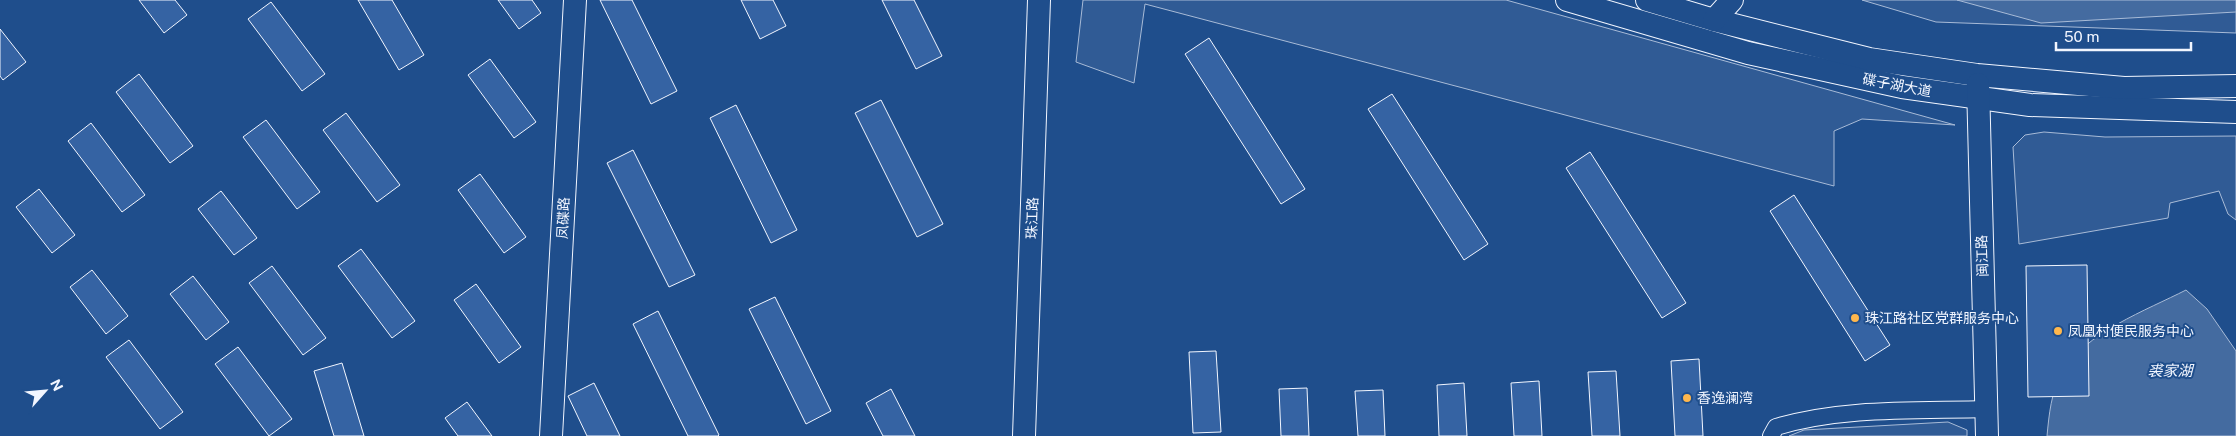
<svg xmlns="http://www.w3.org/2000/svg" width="2236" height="436" font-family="'Public Sans','Noto Sans SC',sans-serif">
	<rect width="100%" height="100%" fill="#1f4e8c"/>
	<g fill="#305b95" stroke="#a8bbd7">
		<polygon points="1083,0 1506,0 1955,125 1862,119 1834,131 1834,186 1145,4 1134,83 1076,62"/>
		<polygon points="1862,0 2236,0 2236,33 1936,22"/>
		<polygon points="2044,132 2105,137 2236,136 2236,220 2228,214 2219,191 2170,203 2168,218 2019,244 2013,147 2025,135"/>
		<polygon points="1948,422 1967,430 1967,436 1789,436 1804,430"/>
	</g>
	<g fill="#446ba0" stroke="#a8bbd7">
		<polygon points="1957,0 2236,0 2236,12 2041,23"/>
		<path d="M2186,290L2207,309L2236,351V436H2047C2049,415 2051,392 2062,373C2084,333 2147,310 2186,290Z"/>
	</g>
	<g fill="#3563a3" stroke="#f2f6ff">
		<polygon points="139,0 175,0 187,15 164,33"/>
		<polygon points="358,0 392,0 424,55 399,70"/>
		<polygon points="498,0 532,0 541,13 519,29"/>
		<polygon points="600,0 632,0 677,91 651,104"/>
		<polygon points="741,0 773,0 786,26 760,39"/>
		<polygon points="882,0 914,0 942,56 916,69"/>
		<polygon points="271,2 325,74 302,91 248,19"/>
		<polygon points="0,29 26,62 3,80 0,76"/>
		<polygon points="1209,38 1305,189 1281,204 1185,54"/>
		<polygon points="490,59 536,122 514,138 468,75"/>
		<polygon points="139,74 193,146 170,163 116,92"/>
		<polygon points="1392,94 1488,244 1464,260 1368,109"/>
		<polygon points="881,100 943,224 917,237 855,113"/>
		<polygon points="736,105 797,230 771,243 710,118"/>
		<polygon points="346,113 400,185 377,202 323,130"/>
		<polygon points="266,120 320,192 297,209 243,137"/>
		<polygon points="91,123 145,195 122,212 68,141"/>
		<polygon points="633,150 695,275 669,287 607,163"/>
		<polygon points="1590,152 1686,303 1662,318 1566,168"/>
		<polygon points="480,174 526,237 504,253 458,190"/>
		<polygon points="39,189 75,235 52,253 16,207"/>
		<polygon points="221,191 257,238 234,255 198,209"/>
		<polygon points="1794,195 1890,345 1865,361 1770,211"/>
		<polygon points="361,249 415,321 392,338 338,266"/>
		<polygon points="2087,265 2089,396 2028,397 2026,266"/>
		<polygon points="272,266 326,338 303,355 249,283"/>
		<polygon points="92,270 128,316 106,334 70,287"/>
		<polygon points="193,276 229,322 206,340 170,294"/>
		<polygon points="476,284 521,347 499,363 454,300"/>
		<polygon points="775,297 831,411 806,424 749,309"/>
		<polygon points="658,311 719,435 718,436 688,436 633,324"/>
		<polygon points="129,340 183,412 160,429 106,357"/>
		<polygon points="238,347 292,419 269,436 215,364"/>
		<polygon points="1216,351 1221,432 1193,433 1189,352"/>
		<polygon points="1699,359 1703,436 1675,436 1671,361"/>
		<polygon points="342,363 364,436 334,436 314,371"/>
		<polygon points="1616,371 1620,436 1592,436 1588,372"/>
		<polygon points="1539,381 1542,436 1514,436 1511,383"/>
		<polygon points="594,383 620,436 587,436 568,396"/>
		<polygon points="1464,383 1467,436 1439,436 1437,385"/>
		<polygon points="1307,388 1309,436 1281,436 1279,389"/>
		<polygon points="891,389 915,436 883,436 866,403"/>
		<polygon points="1383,390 1385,436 1358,436 1355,391"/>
		<polygon points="467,402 492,436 458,436 445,418"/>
	</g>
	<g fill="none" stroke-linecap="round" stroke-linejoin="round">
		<g stroke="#f2f6ff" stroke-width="18">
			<path id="street" d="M1771,436L1776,427C1843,407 1916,411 1986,409"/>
		</g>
		<g stroke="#f2f6ff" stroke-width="24">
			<g id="secondary">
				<polyline points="1567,0 1748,53 1902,87 2030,105 2236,112"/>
				<polyline points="1647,0 1714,20 1869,59 1977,75 2124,88 2236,86"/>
				<polyline points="1714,20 1732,0"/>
				<polyline points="1978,84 1987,436"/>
				<polyline points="551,436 575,0"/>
				<polyline points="1024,436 1039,0"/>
			</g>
		</g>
		<use href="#street" stroke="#1f4e8c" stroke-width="16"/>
		<use href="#secondary" stroke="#1f4e8c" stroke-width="22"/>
	</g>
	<g fill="#ffb74d" stroke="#1f4e8c" stroke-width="2">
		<circle cx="1855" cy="318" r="5"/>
		<circle cx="2058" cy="331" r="5"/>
		<circle cx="1687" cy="398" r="5"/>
	</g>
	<g text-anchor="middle" stroke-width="4" stroke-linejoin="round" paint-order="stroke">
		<g font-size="14" fill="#f2f6ff" stroke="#1f4e8c">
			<text transform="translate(1897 85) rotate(11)" y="5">碟子湖大道</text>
			<text transform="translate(563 218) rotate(-87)" y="5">凤碟路</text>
			<text transform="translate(1032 218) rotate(-88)" y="5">珠江路</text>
			<text transform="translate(1982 256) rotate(-92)" y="5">闽江路</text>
		</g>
		<g font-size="14" fill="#f2f6ff" stroke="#1f4e8c" text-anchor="start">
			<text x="1865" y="323">珠江路社区党群服务中心</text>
			<text x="2068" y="336">凤凰村便民服务中心</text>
			<text x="1697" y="403">香逸澜湾</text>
		</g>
		<g font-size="15" font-style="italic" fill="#f2f6ff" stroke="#1f4e8c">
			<text x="2170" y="376">裘家湖</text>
		</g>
	</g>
	<g transform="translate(45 391) rotate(63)" stroke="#1f4e8c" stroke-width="4" paint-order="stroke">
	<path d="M0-4L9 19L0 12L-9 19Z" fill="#f2f6ff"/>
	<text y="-8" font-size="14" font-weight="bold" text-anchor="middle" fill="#f2f6ff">N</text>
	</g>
	<path d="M2056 42v8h135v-8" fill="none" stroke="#f2f6ff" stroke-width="2.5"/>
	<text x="2064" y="42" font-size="15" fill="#f2f6ff" stroke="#1f4e8c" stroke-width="4" paint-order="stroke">50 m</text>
</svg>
